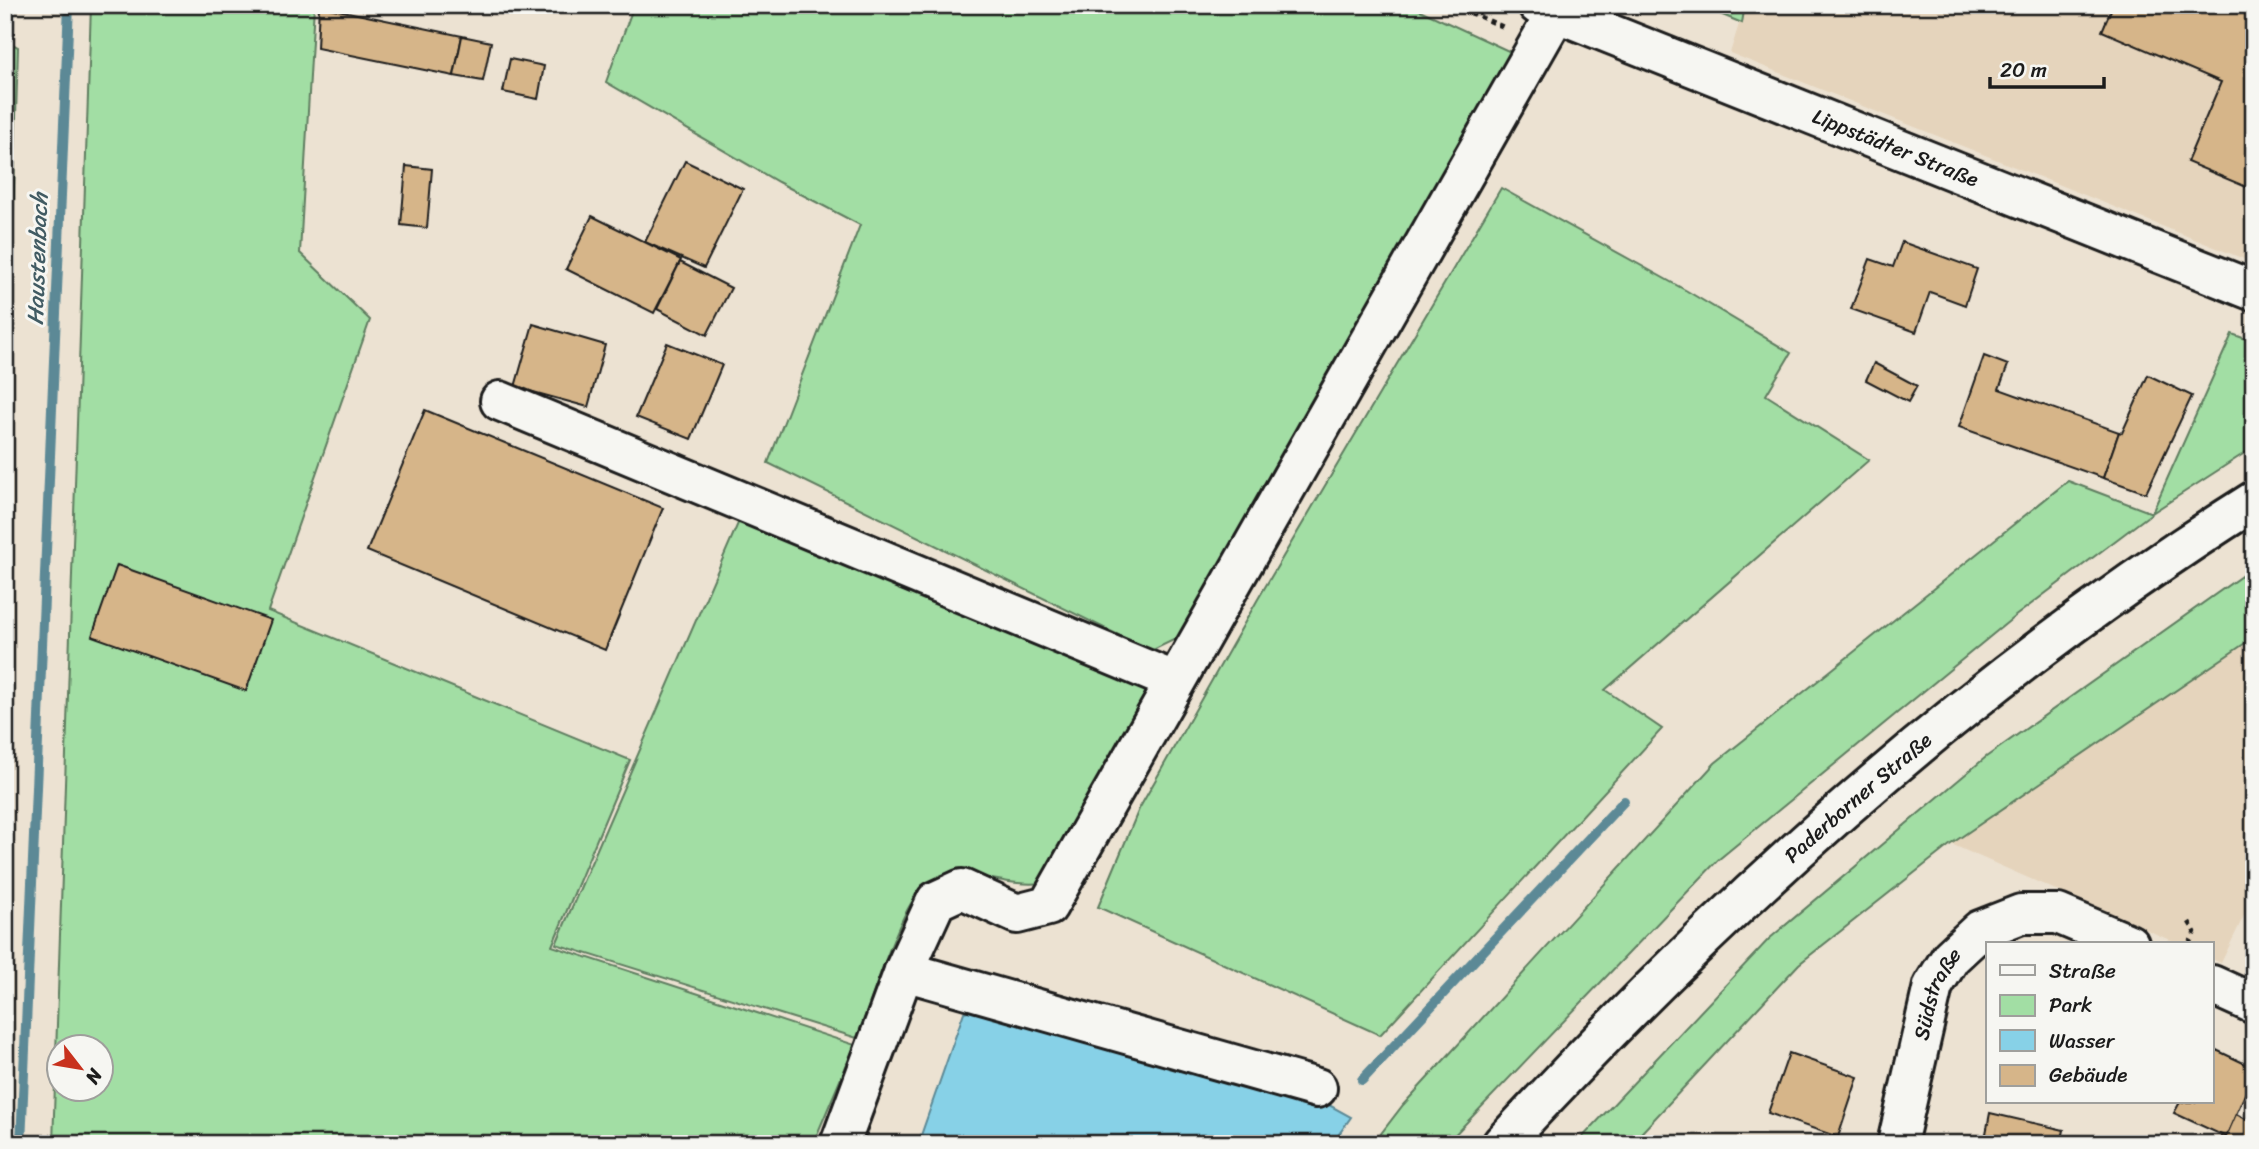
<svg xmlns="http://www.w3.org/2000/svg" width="2259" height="1149" font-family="Sriracha,sans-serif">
	<rect width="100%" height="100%" fill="#ece2d2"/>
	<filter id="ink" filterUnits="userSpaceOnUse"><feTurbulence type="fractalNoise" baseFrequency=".0143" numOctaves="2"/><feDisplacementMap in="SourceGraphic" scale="14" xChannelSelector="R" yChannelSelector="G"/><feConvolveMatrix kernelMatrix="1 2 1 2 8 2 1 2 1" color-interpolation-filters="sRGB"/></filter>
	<g filter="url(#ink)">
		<g fill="#e5d4bc">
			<polygon points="1745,5 2254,5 2254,263 1730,53"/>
			<polygon points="2254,637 2254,895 2221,963 2212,959 2212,944 2179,944 1951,844"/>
		</g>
		<g fill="#a2dea4" stroke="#5f7d60" stroke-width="2" fill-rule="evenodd">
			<path d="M91,5H314L300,253L370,320L268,611L630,760L552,946L855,1045L813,1144H53ZM60,1048H102V1090H60Z"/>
			<polygon points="634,5 1409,5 1513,53 1186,634 1151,651 768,463 860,225 778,182 606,82"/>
			<polygon points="1698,5 1745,5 1742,23"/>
			<polygon points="5,40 18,47 9,360 5,359"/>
			<polygon points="1501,188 1687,291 1791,353 1766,395 1869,460 1605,690 1662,729 1380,1035 1098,907 1139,809 1258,599"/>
			<polygon points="2232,334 2254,342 2254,447 2152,513 2014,617 1718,860 1446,1144 1373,1144 1403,1105 1715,763 2068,481 2152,513"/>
			<path d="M742,514L1146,683L1148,706L1043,883C1012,887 983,874 953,875C941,875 928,882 920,891C897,916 871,1003 857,1038L556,944Z"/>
			<polygon points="2254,567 2254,637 1951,844 1799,964 1631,1144 1576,1144 1769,939 1986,757"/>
		</g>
		<polygon fill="#87d1e7" stroke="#5c8996" stroke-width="2" points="990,1005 1320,1100 1351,1117 1332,1144 918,1144 964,1012"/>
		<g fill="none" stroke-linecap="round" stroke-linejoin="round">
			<g stroke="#5c8996" stroke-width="10">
				<polyline points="1362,1080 1624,801"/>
				<polyline points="21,1144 69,5"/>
			</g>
		</g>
		<g fill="#d6b589" stroke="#1c1c1c" stroke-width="2">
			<polygon points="2113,5 2195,5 2209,12 2212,5 2254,5 2254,182 2251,189 2187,162 2221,82 2102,31"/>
			<polygon points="319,6 462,36 454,76 317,48"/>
			<polygon points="462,36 491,42 483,81 454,76"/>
			<polygon points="510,59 544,66 538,99 503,92"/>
			<polygon points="685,161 743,189 704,268 645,242"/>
			<polygon points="406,166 432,169 427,228 401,225"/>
			<polygon points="592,216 681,260 654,313 566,269"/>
			<polygon points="1902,242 1977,269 1965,305 1930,292 1916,332 1851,309 1870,259 1893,267"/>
			<polygon points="680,262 731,288 707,335 657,309"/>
			<polygon points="533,324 605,345 588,407 515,387"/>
			<polygon points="667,343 722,365 691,439 636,417"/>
			<polygon points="1984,356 2008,365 1999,389 2119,432 2103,478 1959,427"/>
			<polygon points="1874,363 1917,386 1908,402 1866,380"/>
			<polygon points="2148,375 2192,396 2146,493 2103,478 2119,432 2122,433"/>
			<polygon points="425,410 663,508 605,650 367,551"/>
			<polygon points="117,565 271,620 246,691 92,636"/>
			<polygon points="2212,1048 2254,1068 2254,1074 2226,1137 2174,1113 2180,1102 2212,1102"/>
			<polygon points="1789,1053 1858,1077 1838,1137 1768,1113"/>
			<polygon points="1990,1113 2064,1130 2061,1144 1984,1144"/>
			<polygon points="2236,1114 2254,1123 2254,1144 2217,1144 2222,1135 2226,1137"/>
		</g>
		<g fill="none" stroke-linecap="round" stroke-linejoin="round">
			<g stroke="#1c1c1c" stroke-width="44">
				<g id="minor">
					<polyline points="500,401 1174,681"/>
					<polyline points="904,971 1317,1088"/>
					<polyline points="2212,985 2254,1004"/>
					<polyline points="840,1144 904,971 936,901 962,889 1017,914 1048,906 1556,13"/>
					<path id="s1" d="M1897,1144L1933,986L1951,957L1980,930L2021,914H2058L2129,944"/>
				</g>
			</g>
			<g stroke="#1c1c1c" stroke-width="44">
				<g id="major">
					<path id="s2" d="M1538,5L2254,291"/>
					<path id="s3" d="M1502,1144C1726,901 1974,677 2254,501"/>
				</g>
			</g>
			<g stroke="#1c1c1c" stroke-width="4.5" stroke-dasharray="5 5" stroke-linecap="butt">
				<polyline points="1452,5 1506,28"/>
				<polyline points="2189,922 2195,932 2189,944"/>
			</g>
			<use href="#minor" stroke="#f6f6f2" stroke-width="38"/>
			<use href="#major" stroke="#f6f6f2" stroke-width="38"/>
		</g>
	</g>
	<g text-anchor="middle" stroke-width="6" stroke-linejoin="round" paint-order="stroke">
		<g font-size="21" fill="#1c1c1c" stroke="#f6f6f2">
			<text dy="7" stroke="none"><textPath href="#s2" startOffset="385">Lippstädter Straße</textPath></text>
			<text dy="7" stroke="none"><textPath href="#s3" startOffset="497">Paderborner Straße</textPath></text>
			<text dy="7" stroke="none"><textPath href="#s1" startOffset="156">Südstraße</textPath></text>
		</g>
		<g font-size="23" font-style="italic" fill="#415b63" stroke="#f6f6f2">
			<text transform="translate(37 259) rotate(-88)" y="8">Haustenbach</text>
		</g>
	</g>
	<rect width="2259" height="1149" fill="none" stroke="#f6f6f2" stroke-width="28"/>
	<rect x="14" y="14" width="2231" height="1121" fill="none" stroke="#1c1c1c" stroke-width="2.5" filter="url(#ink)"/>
	<rect x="1986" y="942" width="228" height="161" fill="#f6f6f2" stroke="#9f9f9c" stroke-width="2"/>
	<rect x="2000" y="965" width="35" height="10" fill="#f6f6f2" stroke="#9f9f9c" stroke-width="2"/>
	<text x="2049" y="978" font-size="21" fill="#1c1c1c">Straße</text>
	<rect x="2000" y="995" width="35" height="21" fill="#a2dea4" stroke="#9f9f9c" stroke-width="2"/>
	<text x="2049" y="1012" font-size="21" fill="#1c1c1c">Park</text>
	<rect x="2000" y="1030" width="35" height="21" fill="#87d1e7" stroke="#9f9f9c" stroke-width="2"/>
	<text x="2049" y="1048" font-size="21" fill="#1c1c1c">Wasser</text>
	<rect x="2000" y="1065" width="35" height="21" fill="#d6b589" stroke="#9f9f9c" stroke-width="2"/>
	<text x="2049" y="1082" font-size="21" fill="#1c1c1c">Gebäude</text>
	<g transform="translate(80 1068) rotate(121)"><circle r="33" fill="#f6f6f2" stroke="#9f9f9c" stroke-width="2"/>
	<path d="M0-5L12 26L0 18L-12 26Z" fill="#c8321e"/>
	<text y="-10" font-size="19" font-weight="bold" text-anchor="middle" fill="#1c1c1c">N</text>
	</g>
	<path d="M1990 77v10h114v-10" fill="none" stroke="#1c1c1c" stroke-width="3.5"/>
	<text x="2000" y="77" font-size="21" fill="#1c1c1c" stroke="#f6f6f2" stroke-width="5" paint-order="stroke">20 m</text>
</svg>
